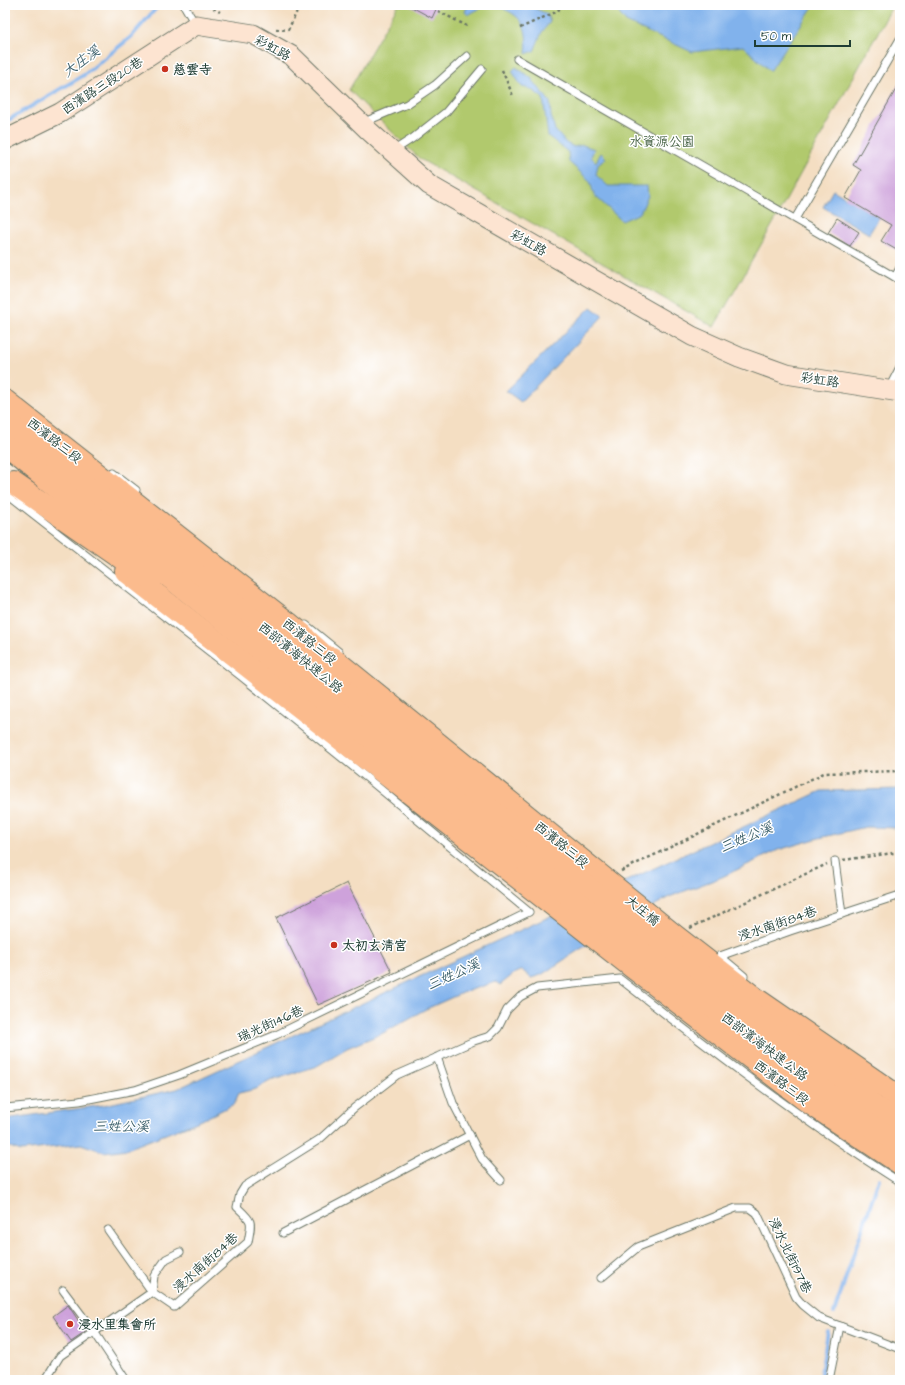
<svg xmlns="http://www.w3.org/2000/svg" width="905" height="1385" font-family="'Architects Daughter','LXGW WenKai TC',sans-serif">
	<rect width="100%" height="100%" fill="#fff"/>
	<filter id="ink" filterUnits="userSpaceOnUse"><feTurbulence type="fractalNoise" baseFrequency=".025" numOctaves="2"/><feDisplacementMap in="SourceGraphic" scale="8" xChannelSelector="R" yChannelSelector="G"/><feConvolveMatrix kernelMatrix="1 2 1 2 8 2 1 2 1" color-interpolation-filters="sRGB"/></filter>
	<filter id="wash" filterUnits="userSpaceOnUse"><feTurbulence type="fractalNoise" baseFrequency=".012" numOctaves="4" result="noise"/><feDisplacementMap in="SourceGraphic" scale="16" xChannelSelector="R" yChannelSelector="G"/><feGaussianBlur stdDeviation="0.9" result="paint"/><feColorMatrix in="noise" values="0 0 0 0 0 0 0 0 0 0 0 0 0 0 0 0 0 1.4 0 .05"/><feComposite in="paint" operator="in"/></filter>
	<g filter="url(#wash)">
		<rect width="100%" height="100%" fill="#f4dec2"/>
		<polygon fill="#b1c96d" stroke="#688350" points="398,5 893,5 774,222 714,327 420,159 349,90"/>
		<g fill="#81b2ec" stroke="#507890">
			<path d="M468,5H527L547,14L550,22L542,32L534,51L526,54C528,33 526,19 506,10C501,7 497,5 491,6C483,6 475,11 468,15L465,12Z"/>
			<polygon points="615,5 814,5 770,71 743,46 692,52 626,22 614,7"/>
			<polygon points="516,67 531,78 550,102 551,116 555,130 566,143 574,147 583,145 594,149 591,157 596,162 601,153 606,158 598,165 596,175 608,186 647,186 648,196 640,213 622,221 594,195 590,181 569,162 568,152 548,136 543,98 531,89 522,87 512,71"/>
			<polygon points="833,190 879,218 869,234 823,207"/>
			<polygon points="591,307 603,316 521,402 506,391"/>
			<polygon points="900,789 900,828 866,827 819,838 778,850 722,877 669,897 579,950 541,975 531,978 522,970 515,973 500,985 496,982 464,992 424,1010 383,1033 347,1048 317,1066 270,1081 256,1089 239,1093 234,1104 202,1120 127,1149 104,1152 81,1144 21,1151 10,1147 5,1147 5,1119 104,1105 177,1089 821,791"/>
		</g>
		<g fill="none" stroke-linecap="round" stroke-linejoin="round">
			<g stroke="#81b2ec" stroke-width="4">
				<polyline points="5,122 84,75 131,37 159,5"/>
				<polyline points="834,1313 879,1179"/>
				<polyline points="820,1380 828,1332"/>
			</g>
		</g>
		<g id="blocks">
			<g fill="#cea2db">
				<polygon points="408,5 438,5 432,18"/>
				<polygon points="900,82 900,252 881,241 891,225 845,198 861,170 853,165"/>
				<polygon points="837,218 859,232 850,246 828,233"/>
				<polygon points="347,883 392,972 318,1005 276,918"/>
				<polygon points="68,1305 86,1332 71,1342 53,1316"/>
			</g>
		</g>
	</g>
	<g filter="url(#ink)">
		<use href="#blocks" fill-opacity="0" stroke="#6a7566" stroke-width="1"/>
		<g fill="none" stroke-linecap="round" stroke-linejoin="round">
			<g stroke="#6a7566" stroke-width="9">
				<g id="lane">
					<polyline points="184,5 195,24"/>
					<polyline points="517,59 900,280"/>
					<polyline points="362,123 407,104 435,85 467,56"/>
					<polyline points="393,151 413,138 446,112 482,69"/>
					<polyline points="795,219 900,39"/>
					<polyline points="895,277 900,268"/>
					<polyline points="888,390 900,367"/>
					<polyline points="114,473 136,490"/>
					<polyline points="5,492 242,677 367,778 529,912 276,1035 179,1075 135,1090 79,1101 5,1108"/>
					<polyline points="306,625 339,652"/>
					<polyline points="835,861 842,914"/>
					<polyline points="720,956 744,976"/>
					<polyline points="720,956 790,931 900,895"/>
					<polyline points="437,1057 453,1103 482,1159 501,1180"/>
					<polyline points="108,1230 152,1292"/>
					<polyline points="283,1233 470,1135"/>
					<polyline points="601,1278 638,1247 736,1208 750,1208 757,1213 796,1297 803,1305 819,1318 900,1349"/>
					<polyline points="63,1290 95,1333 126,1380"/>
					<polyline points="152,1292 154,1276 166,1259 180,1252"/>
					<path d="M45,1380L60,1356L152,1292L174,1307L248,1242C252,1220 253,1222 237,1207L240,1194L245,1186L320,1139L354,1108L397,1075L474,1041L490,1036L498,1028L507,1010L520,997L537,988L620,979C711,1050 803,1121 900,1182"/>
					<polyline points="829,1380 840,1326"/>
				</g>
			</g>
			<g stroke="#6a7566" stroke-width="21">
				<polyline id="secondary" points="5,140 60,113 196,25 253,34 292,56 368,130 429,185 692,336 739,357 786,374 900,392"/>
			</g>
			<g stroke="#6a7566" stroke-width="24">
				<g id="primary">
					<polyline points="5,401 303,635"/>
					<polyline points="126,571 635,969 807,1101 900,1163"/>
					<polyline points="332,658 675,936 756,999 900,1098"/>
				</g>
			</g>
			<g stroke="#6a7566" stroke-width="24">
				<g id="highway">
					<polyline points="5,421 595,893 875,1107 900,1121"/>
					<polyline points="5,446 642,953 868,1124 900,1143"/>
					<polyline points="13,483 152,579"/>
					<polyline points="288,623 344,674"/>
				</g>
			</g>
			<g stroke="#6a7566" stroke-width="2.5" stroke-dasharray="3 3" stroke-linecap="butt">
				<polyline points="208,5 220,12"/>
				<polyline points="438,11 467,26"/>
				<polyline points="520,28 558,11 561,5"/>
				<polyline points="276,29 288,30 300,5"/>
				<polyline points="502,70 513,96"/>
				<polyline points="843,860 900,852"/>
				<polyline points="621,871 824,773 900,771"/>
				<polyline points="690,928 827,864"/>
			</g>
			<use href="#lane" stroke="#fff" stroke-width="7"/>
			<use href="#secondary" stroke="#fde4d1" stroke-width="19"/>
			<use href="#primary" stroke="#fbbb8d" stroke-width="22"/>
			<use href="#highway" stroke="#fbbb8d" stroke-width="22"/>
		</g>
	</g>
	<g fill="#c8321e" stroke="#fff" stroke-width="1.5">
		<circle cx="165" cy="69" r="4"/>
		<circle cx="334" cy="945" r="4"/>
		<circle cx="70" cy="1324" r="4"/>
	</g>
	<g text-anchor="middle" stroke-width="3" stroke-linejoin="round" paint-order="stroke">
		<g font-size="13" fill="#1f3d34" stroke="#fff">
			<text transform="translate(273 47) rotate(29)" y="5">彩虹路</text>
			<text transform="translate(102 85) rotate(-33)" y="5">西濱路三段20巷</text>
			<text transform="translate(529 242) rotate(30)" y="5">彩虹路</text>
			<text transform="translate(820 379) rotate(9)" y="5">彩虹路</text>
			<text transform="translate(55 440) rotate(38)" y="5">西濱路三段</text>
			<text transform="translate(310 641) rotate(39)" y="5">西濱路三段</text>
			<text transform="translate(301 657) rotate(39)" y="5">西部濱海快速公路</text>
			<text transform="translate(562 844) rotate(39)" y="5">西濱路三段</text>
			<text transform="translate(643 910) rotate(39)" y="5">大庄橋</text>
			<text transform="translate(777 923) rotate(-19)" y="5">浸水南街84巷</text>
			<text transform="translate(270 1023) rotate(-24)" y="5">瑞光街146巷</text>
			<text transform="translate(765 1046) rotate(37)" y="5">西部濱海快速公路</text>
			<text transform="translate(782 1082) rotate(37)" y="5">西濱路三段</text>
			<text transform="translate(791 1255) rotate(64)" y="5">浸水北街197巷</text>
			<text transform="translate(205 1262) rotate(-42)" y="5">浸水南街84巷</text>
		</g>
		<g font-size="13" font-weight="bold" fill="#1f3d34" stroke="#fff" text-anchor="start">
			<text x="173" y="74">慈雲寺</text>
			<text x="342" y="950">太初玄清宮</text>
			<text x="78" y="1329">浸水里集會所</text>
		</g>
		<g font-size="13" fill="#446042" stroke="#fff">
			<text x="662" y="146">水資源公園</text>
		</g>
		<g font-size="14" font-style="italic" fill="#3c606b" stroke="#fff">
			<text transform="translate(81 61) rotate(-36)" y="5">大庄溪</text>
			<text transform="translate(746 837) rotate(-23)" y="5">三姓公溪</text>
			<text transform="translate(453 974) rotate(-24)" y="5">三姓公溪</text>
			<text x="121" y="1131">三姓公溪</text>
		</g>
	</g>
	<rect width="905" height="1385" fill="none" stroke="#fff" stroke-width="20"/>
	<path d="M755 40v6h95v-6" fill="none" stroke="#1f3d34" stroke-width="2"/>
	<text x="761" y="40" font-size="12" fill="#1f3d34" stroke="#ffffff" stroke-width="3" paint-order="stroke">50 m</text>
</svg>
